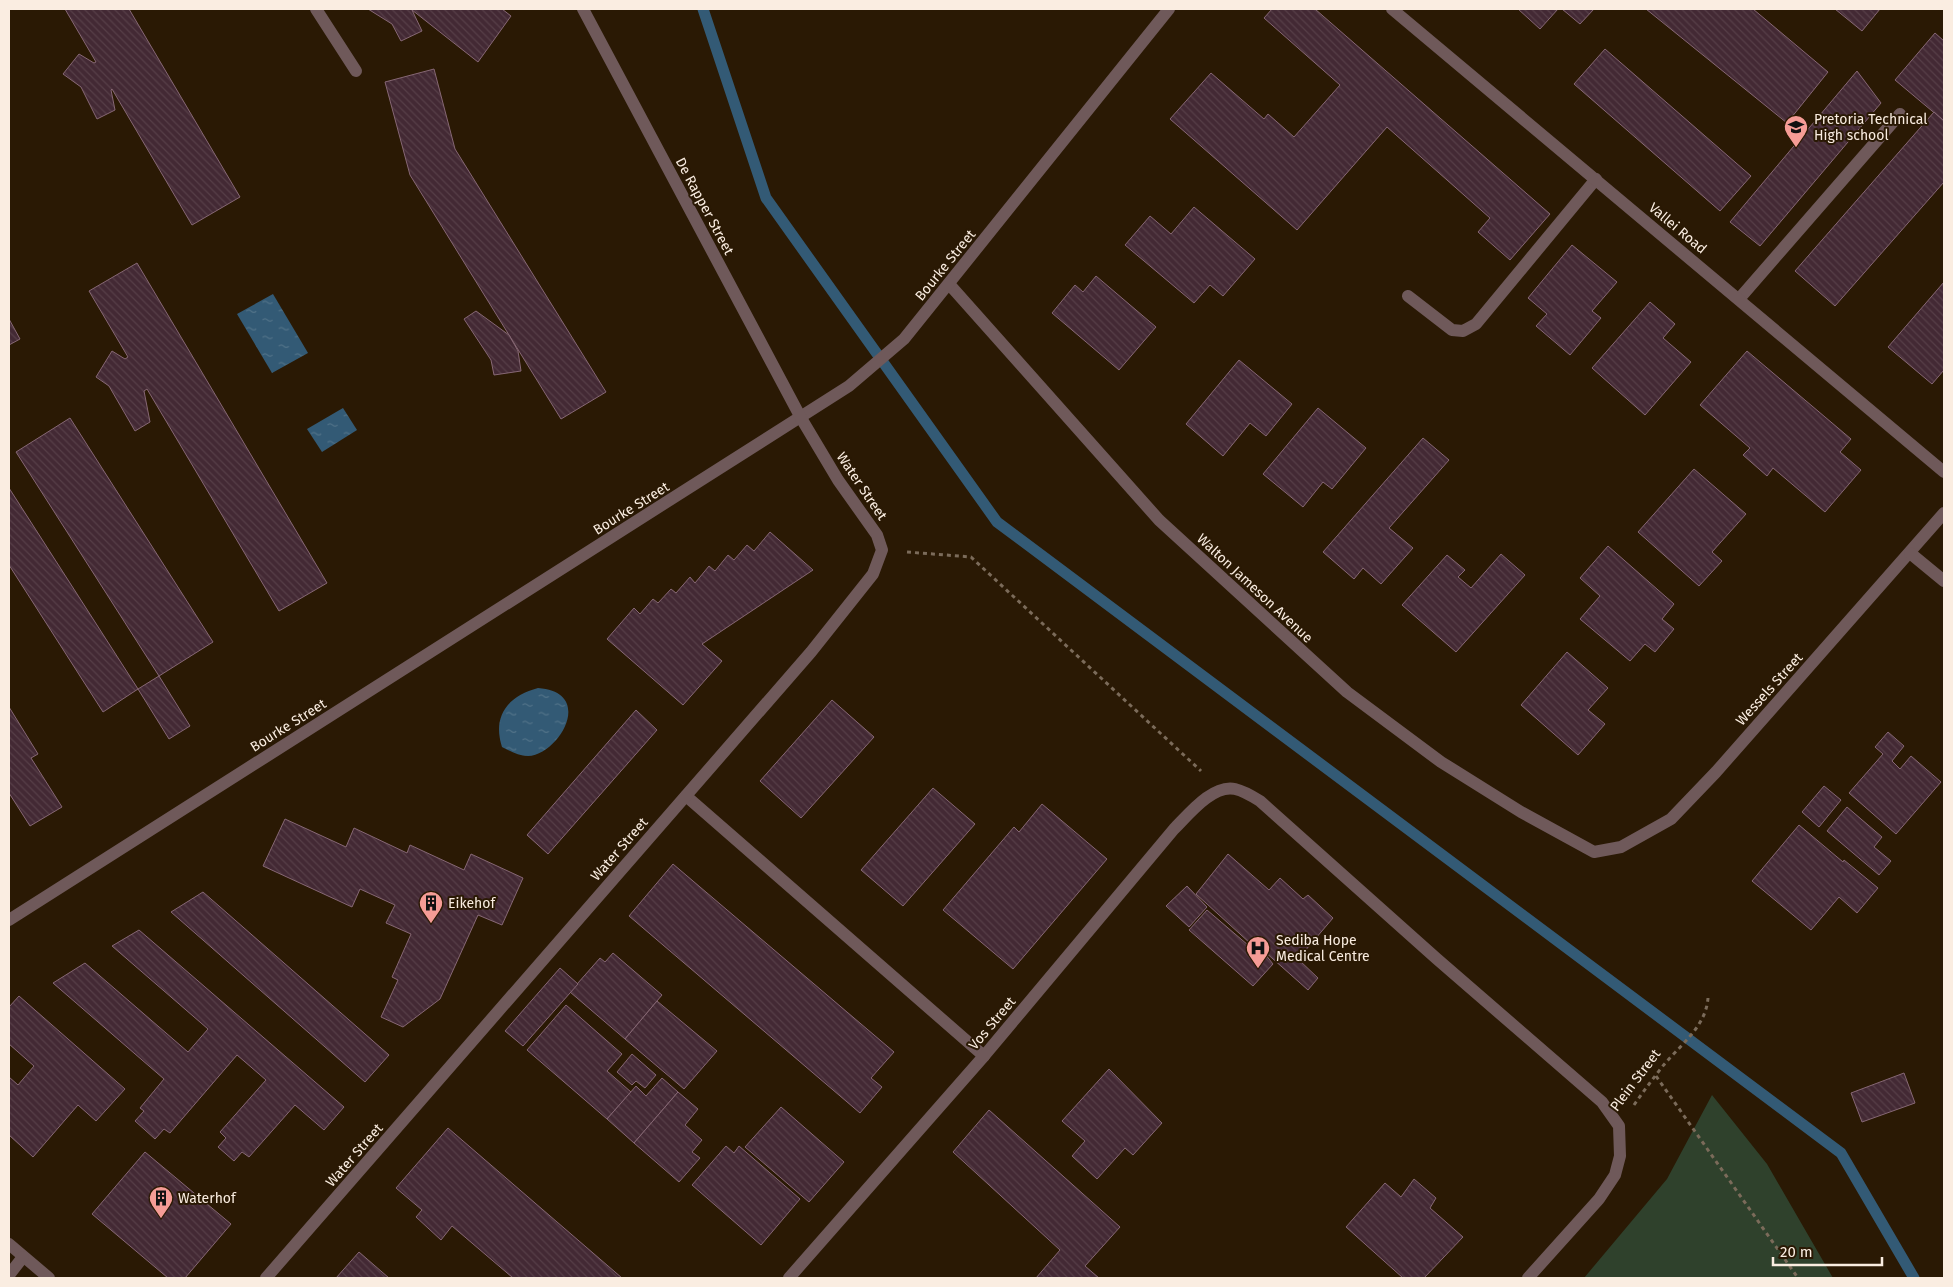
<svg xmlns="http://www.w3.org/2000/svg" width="1953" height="1287" font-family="'Fira Sans',sans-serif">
	<defs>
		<pattern id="water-ripples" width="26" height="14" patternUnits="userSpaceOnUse" patternTransform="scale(1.25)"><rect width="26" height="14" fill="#335a75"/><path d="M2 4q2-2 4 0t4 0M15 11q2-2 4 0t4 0" fill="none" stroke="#517288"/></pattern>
		<pattern id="building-back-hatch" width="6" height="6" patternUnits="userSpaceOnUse" patternTransform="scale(1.25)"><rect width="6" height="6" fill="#432934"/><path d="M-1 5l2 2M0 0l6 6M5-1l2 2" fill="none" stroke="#563e47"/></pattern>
	</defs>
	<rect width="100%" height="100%" fill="#2a1904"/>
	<polygon fill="#2f412c" points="1712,1095 1767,1164 1833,1278 1584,1278 1667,1179"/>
	<g fill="url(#water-ripples)">
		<polygon points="273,294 308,353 272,373 237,314"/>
		<polygon points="343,408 357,430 322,452 307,429"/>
		<path d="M538,688C595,692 560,754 528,756C519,756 510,751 502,747C492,716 508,696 538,688Z"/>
	</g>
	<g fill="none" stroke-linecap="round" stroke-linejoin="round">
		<polyline stroke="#335a75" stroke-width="11" points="703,9 766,198 997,522 1841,1153 1914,1278"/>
	</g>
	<g fill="url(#building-back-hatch)" stroke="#866774">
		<polygon points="65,9 129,9 240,197 192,225 112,89 111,90 115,110 97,119 81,87 63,74 79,54 94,63 96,62"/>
		<polygon points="368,9 502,9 511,16 478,62 412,10 422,31 401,41 392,24"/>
		<polygon points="1272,9 1315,9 1550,214 1510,260 1478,232 1490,218 1387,127 1297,230 1170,119 1211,73 1264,119 1268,114 1294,137 1340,85 1264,18"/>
		<polygon points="1518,9 1558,9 1540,29"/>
		<polygon points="1562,9 1594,9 1580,24"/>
		<polygon points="1646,9 1753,9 1828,72 1787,123"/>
		<polygon points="1835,9 1880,9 1862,31"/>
		<polygon points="1935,33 1944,41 1944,121 1895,80"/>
		<polygon points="1605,49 1751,176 1720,211 1574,84"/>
		<polygon points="434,69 455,149 606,392 561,419 410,175 385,82"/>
		<polygon points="1857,71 1881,103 1760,246 1730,222"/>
		<polygon points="1934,112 1944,121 1944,182 1835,306 1795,271"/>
		<polygon points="1194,207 1255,259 1223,296 1210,285 1194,303 1125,245 1150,216 1171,234"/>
		<polygon points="1572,245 1617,282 1592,311 1601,318 1570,355 1536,326 1547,314 1528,298"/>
		<polygon points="137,263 327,583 279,611 147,389 144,391 150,422 135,431 109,386 96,377 112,351 125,359 128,357 89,291"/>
		<polygon points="1096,276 1156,327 1119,370 1052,313 1075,285 1083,292"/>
		<polygon points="1944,282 1944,370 1932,384 1888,347"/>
		<polygon points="1650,302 1675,324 1663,338 1691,362 1645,415 1592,368"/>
		<polygon points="476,311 509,335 518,351 521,371 494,375 491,360 464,319"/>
		<polygon points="9,319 20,339 9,345"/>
		<polygon points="1747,351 1851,439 1840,452 1861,470 1825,512 1773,468 1767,476 1743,455 1750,448 1700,405"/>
		<polygon points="1239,360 1292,404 1266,436 1250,423 1223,456 1186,424"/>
		<polygon points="1318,408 1366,448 1332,489 1323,482 1303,507 1263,474"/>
		<polygon points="70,418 213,642 159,676 16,452"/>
		<polygon points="1423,438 1449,460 1389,528 1413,548 1381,584 1363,568 1354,579 1323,552"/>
		<polygon points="1694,469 1746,514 1712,552 1722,561 1699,586 1638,532"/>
		<polygon points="9,488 138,689 103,712 9,565"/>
		<polygon points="770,532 813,570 702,644 722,661 683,705 607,639 634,608 640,614 653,599 658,603 671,589 676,593 690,577 695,583 709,566 715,571 728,555 734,560 747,545 754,551"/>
		<polygon points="1608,546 1674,604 1662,619 1674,629 1655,652 1645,644 1630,661 1580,619 1600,596 1580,578"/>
		<polygon points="1501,554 1525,575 1456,652 1402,605 1447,555 1465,570 1458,577 1471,588"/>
		<polygon points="1567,652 1608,688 1588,710 1605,724 1578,755 1521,705"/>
		<polygon points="159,676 190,726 169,739 138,689"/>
		<polygon points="832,700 874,737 801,818 760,781"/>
		<polygon points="9,707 38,754 31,758 62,807 30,826 9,793"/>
		<polygon points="636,710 657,730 548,854 527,835"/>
		<polygon points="1888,732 1904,746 1892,761 1900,769 1911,756 1941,782 1896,834 1849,793 1883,754 1875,747"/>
		<polygon points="1824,786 1841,800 1819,827 1802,812"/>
		<polygon points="933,788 975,824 903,906 861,870"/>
		<polygon points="1042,804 1107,859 1013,969 943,910 1014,827 1019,832"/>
		<polygon points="1847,807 1882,837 1874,847 1891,861 1879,875 1827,831"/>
		<polygon points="285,819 346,847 354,828 407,853 410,845 464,870 471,854 523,878 502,925 478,915 440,999 403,1027 381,1017 398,980 392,977 411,934 386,923 395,905 360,889 352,907 263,866"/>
		<polygon points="1799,825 1843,862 1844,860 1878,888 1857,913 1839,897 1811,930 1752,881"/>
		<polygon points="1228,854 1269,890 1280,878 1303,899 1308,895 1333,918 1298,959 1318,978 1308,990 1264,951 1262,954 1196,894"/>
		<polygon points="673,864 894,1052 871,1078 882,1087 860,1113 629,916"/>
		<polygon points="1187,886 1207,907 1189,927 1166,906"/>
		<polygon points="203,892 389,1055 365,1082 171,912"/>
		<polygon points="1207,910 1262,957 1265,954 1273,964 1253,986 1189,930"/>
		<polygon points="139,930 344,1107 324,1130 295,1105 249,1157 242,1152 234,1161 218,1147 226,1138 220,1132 266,1080 237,1055 170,1133 164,1129 155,1139 135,1121 144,1111 140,1108 164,1079 53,983 85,963 188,1052 208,1029 112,946"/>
		<polygon points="613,953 662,995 625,1039 570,992 600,958 605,962"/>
		<polygon points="560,968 578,984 523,1046 505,1031"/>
		<polygon points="19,996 125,1089 96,1121 78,1105 33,1157 9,1135 9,1077 18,1085 34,1066 9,1044 9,1007"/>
		<polygon points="657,1001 717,1051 684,1089 625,1039"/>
		<polygon points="566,1005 622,1054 607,1071 631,1092 607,1119 527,1050"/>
		<polygon points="632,1054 656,1075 645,1088 636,1081 632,1085 617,1072"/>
		<polygon points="1109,1069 1162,1123 1133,1155 1125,1148 1097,1179 1072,1156 1085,1141 1062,1121"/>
		<polygon points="1904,1073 1915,1103 1862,1122 1851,1093"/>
		<polygon points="662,1078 678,1092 634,1143 607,1119 636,1086 646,1096"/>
		<polygon points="678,1092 698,1109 685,1125 702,1140 692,1152 700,1158 679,1182 634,1143"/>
		<polygon points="781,1107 844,1162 809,1202 745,1147"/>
		<polygon points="989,1110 1120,1227 1085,1266 1099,1278 1036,1278 1060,1250 953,1152"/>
		<polygon points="448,1128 622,1278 513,1278 452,1226 441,1240 416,1217 422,1210 396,1188"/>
		<polygon points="726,1146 734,1153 739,1146 800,1199 761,1245 692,1185"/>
		<polygon points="145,1152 231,1224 185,1278 168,1278 92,1214"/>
		<polygon points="1414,1179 1436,1198 1430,1208 1463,1237 1424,1278 1403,1278 1346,1227 1385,1183 1401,1197"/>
		<polygon points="359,1252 389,1278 336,1278"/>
	</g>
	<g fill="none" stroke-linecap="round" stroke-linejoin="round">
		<g stroke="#7b6b5a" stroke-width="3" stroke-dasharray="4 4" stroke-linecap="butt">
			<polyline points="907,552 971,557 1201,771"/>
			<polyline points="1656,1076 1798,1278"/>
			<path d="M1634,1105C1643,1092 1652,1080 1662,1067C1679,1046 1706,1027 1708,998"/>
		</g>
		<g stroke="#6f595a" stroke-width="12">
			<polyline points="316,9 356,71"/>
			<polyline points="1408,296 1452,330 1463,331 1476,324 1596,179"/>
			<polyline points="1739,299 1900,114"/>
		</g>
		<g stroke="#6f595a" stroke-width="12">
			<polyline points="1392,9 1944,472"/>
			<polyline points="949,284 1159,520 1347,692 1441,762 1521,812 1594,852 1621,847 1671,819 1716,772 1944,513"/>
			<polyline points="1910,553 1944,581"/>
			<polyline points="686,796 984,1056"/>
			<polyline points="9,920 849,386 904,339 1169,9"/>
			<polyline points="9,1244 49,1278"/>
			<polyline points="9,1275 23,1257"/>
			<polyline points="266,1278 811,652 873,574 882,550 877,535 838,480 801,418 583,9"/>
			<path d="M789,1278L984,1056L1174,829C1189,814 1213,784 1235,789C1244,791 1252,796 1260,801L1437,959L1602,1102L1619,1126L1620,1156L1615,1175L1599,1199L1528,1278"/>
		</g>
	</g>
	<defs>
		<g id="school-pin" transform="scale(1.25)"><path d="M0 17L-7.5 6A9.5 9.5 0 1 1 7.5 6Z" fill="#f59c96" stroke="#2a1904"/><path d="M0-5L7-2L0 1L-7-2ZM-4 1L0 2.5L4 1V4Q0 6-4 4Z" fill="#111"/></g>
		<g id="building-pin" transform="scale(1.25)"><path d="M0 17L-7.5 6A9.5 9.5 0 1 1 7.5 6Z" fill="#f59c96" stroke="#2a1904"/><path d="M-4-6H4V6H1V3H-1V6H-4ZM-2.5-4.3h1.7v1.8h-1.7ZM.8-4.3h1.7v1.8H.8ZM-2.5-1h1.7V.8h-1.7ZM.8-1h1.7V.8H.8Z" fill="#111"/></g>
		<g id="hospital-pin" transform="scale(1.25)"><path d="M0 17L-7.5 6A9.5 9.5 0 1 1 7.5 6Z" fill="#f59c96" stroke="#2a1904"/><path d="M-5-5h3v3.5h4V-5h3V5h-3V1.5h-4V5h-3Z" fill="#111"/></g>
	</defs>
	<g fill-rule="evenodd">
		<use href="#school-pin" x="1796" y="127"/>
		<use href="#building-pin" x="431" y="903"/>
		<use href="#hospital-pin" x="1258" y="948"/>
		<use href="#building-pin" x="161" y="1198"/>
	</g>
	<g text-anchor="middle" stroke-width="4" stroke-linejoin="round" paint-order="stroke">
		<g font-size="14" fill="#faede1" stroke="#2a1904" text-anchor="start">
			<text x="1814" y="124">Pretoria Technical<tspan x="1814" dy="16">High school</tspan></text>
			<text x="448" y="908">Eikehof</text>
			<text x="1276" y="945">Sediba Hope<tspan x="1276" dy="16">Medical Centre</tspan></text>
			<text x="178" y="1203">Waterhof</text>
		</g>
		<g font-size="14" fill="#faede1" stroke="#2a1904">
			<text transform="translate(705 206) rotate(62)" y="5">De Rapper Street</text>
			<text transform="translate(1678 228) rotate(40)" y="5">Vallei Road</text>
			<text transform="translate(945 265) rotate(-51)" y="5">Bourke Street</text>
			<text transform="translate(862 486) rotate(56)" y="5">Water Street</text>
			<text transform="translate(631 508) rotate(-32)" y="5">Bourke Street</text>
			<text transform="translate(1255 588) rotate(43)" y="5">Walton Jameson Avenue</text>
			<text transform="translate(1769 689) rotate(-48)" y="5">Wessels Street</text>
			<text transform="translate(288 725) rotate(-32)" y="5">Bourke Street</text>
			<text transform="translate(619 849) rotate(-49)" y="5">Water Street</text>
			<text transform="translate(992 1023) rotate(-50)" y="5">Vos Street</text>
			<text transform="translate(1635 1080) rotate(-53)" y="5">Plein Street</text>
			<text transform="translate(354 1155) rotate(-49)" y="5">Water Street</text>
		</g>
	</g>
	<rect width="1953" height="1287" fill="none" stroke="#faede1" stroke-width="20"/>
	<path d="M1773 1257v8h109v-8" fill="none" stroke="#faede1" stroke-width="2.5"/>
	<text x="1780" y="1257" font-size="15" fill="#faede1" stroke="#2a1904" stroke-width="4" paint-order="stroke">20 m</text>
</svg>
